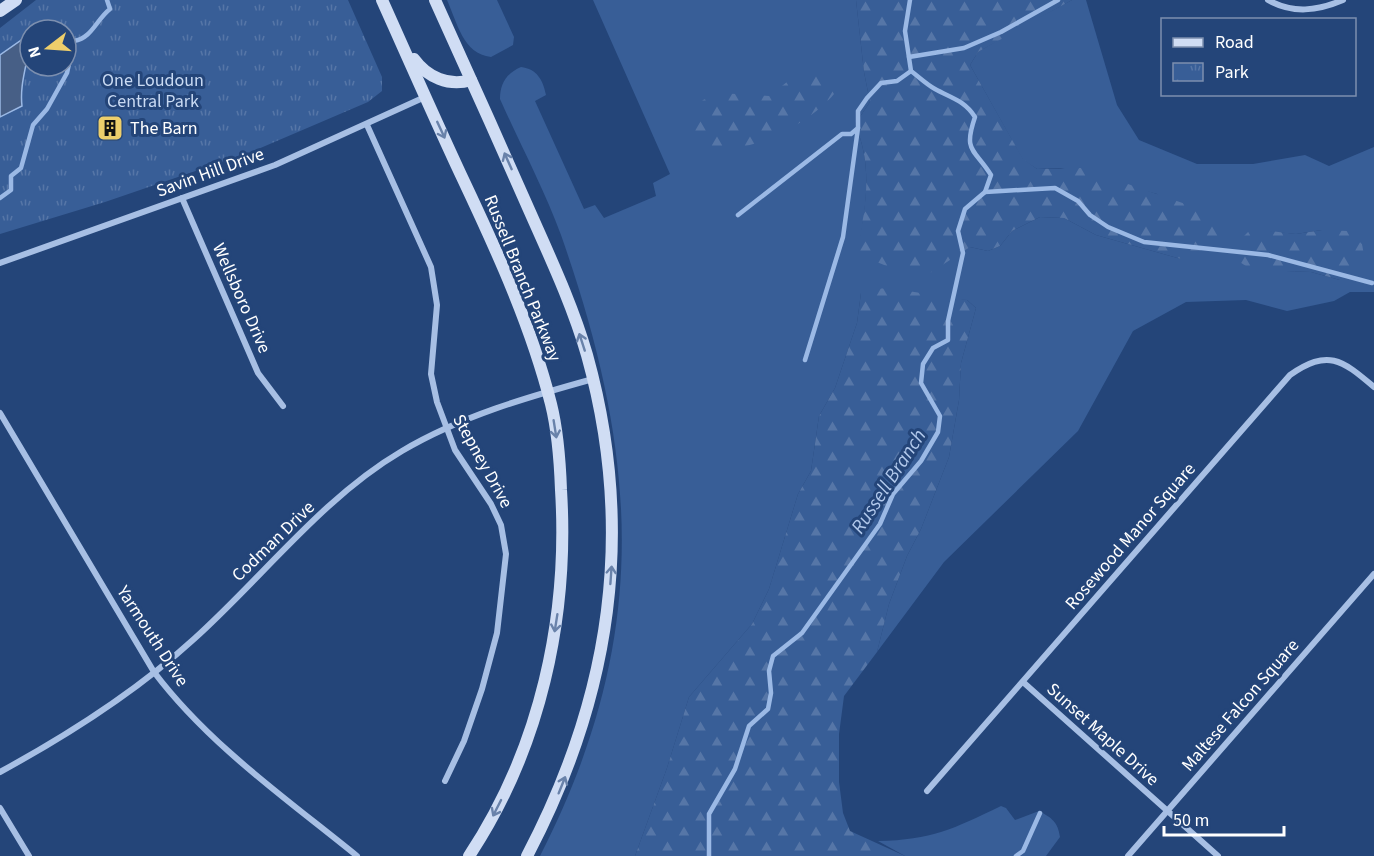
<svg xmlns="http://www.w3.org/2000/svg" width="1374" height="856" font-family="'Source Sans 3',sans-serif">
	<defs>
		<pattern id="forest-firs" width="22" height="20" patternUnits="userSpaceOnUse" patternTransform="scale(1.5)"><rect width="22" height="20" fill="#385e97"/><path d="M5 1l3.5 6h-7zM16 11l3.5 6h-7z" fill="#5676a7"/></pattern>
		<pattern id="park-tufts" width="24" height="20" patternUnits="userSpaceOnUse" patternTransform="scale(1.5)"><rect width="24" height="20" fill="#385e97"/><path d="M3 7l-1-3M5 7V3M7 7l1-3M15 17l-1-3M17 17v-4M19 17l1-3" fill="none" stroke="#5676a7"/></pattern>
	</defs>
	<rect width="100%" height="100%" fill="#244579"/>
	<g fill="#385e97" fill-rule="evenodd">
		<path d="M447,0H497L514,37L513,45L491,57C463,54 457,22 447,0Z"/>
		<path d="M593,0H856L864,72L870,102L855,124C874,169 865,207 858,254L970,247L988,251L1000,246L1012,231L1040,217L1064,218L1096,235L1181,259L1157,194L1061,168L1037,169L1023,160L970,65L978,52L1010,33L1072,0H1086L1117,105L1139,140L1197,164H1253L1305,155L1329,166L1374,147V292H1350L1334,301L1287,311L1246,300L1186,302L1133,331L1078,431L944,562L877,652L889,604L907,556L921,529L949,457L959,400L961,363L976,308L967,300L861,293L857,323L835,388L819,416L811,471L798,494L769,589L752,624L689,697L667,768L635,856H540C651,639 640,460 561,235C544,189 520,144 500,99C500,83 507,73 521,67C537,69 543,80 546,95L535,101L584,209L595,205L604,218L656,196L653,183L670,174ZM1251,230L1296,234L1322,230L1340,280L1311,272L1287,271Z"/>
		<path d="M1001,806L1006,808L1015,820L1039,811C1052,818 1058,822 1060,837L1046,856H905L878,841C932,840 953,829 1001,806Z"/>
	</g>
	<g fill="url(#forest-firs)">
		<path d="M856,0H1072L978,52L970,65L1023,159L1037,169L1082,168L1194,207L1219,218L1222,225V239L1204,254L1181,259L1096,235L1064,218L1040,217L1012,231L1000,246L988,251L970,247L930,273L894,269L857,254C865,207 874,169 855,124L870,102L864,72Z"/>
		<path d="M818,75L833,81L834,94C809,124 748,156 709,148L701,138L688,132L686,121L703,100L720,93L769,96L787,82Z"/>
		<polygon points="1251,229 1296,234 1322,230 1348,231 1362,244 1365,261 1355,272 1340,280 1311,272 1252,270 1229,255 1236,244"/>
		<polygon points="888,288 967,300 976,308 961,363 959,400 949,457 921,529 907,556 889,604 877,652 844,696 839,734 839,782 843,813 850,831 905,856 635,856 667,768 689,697 752,624 769,589 798,494 811,471 819,416 835,388 857,323 861,293 863,290"/>
	</g>
	<path fill="url(#park-tufts)" fill-rule="evenodd" d="M36,0H348L382,77V91L368,102L251,152L105,202L0,234V28ZM30,30H66V66H30Z"/>
	<path fill="#475f86" stroke="#9bb9e5" stroke-width="1.5" d="M30,34C30,59 19,81 22,106L0,117V55Z"/>
	<g fill="none" stroke-linecap="round" stroke-linejoin="round">
		<g stroke="#9bb9e5" stroke-width="4.5">
			<polyline points="909,57 964,48 1001,32 1058,0"/>
			<polyline points="985,192 1055,188 1078,201 1090,215 1108,227 1144,242 1268,255 1372,283"/>
			<path d="M0,198L11,190V176L21,168L33,125L47,109L67,73L74,41C92,38 96,20 110,9L107,0"/>
			<polyline points="738,215 842,134 851,134 858,128 858,111 867,98 881,83 897,81 911,71"/>
			<polyline points="805,360 843,237 858,128"/>
			<path d="M709,856V814L735,769L749,726L768,709L771,693L769,671L773,656L802,633L880,524L893,494L921,461L938,432L940,416L921,383L923,364L933,348L948,340V321L963,253L958,231L965,209L985,192L991,175C974,148 963,152 975,117C964,100 951,98 935,89C926,84 919,77 911,71L905,31L910,0"/>
			<polyline points="1016,856 1023,851 1040,813"/>
		</g>
		<g stroke="#a7bfe4" stroke-width="6">
			<path d="M1268,0C1293,14 1317,11 1343,0"/>
			<polyline points="367,125 431,267 437,305 431,374 437,402 455,450 491,504 501,525 506,554 497,633 482,689 464,741 445,781"/>
			<polyline points="182,198 258,373 283,406"/>
			<polyline points="0,263 275,165 425,97"/>
			<path d="M0,413L154,672C209,745 287,799 357,856"/>
			<polyline points="1023,682 1218,856"/>
			<path d="M0,772C68,735 137,691 194,639C263,577 322,498 402,451C461,416 528,397 593,379"/>
			<path d="M927,791L1290,375C1328,349 1341,359 1374,387"/>
			<polyline points="0,808 29,856"/>
			<polyline points="1128,856 1374,574"/>
		</g>
		<g stroke="#d0ddf4" stroke-width="12">
			<path d="M382,0C408,58 434,117 461,175C496,249 531,325 551,404C558,432 560,462 561,490C569,618 540,749 469,856"/>
			<path d="M435,0C466,68 496,135 526,203C548,253 572,303 587,355C636,531 611,696 527,856"/>
			<polyline points="0,11 16,0"/>
			<path d="M414,59C427,77 449,87 471,80"/>
		</g>
	</g>
	<defs><path id="oneway-shaft" d="M-6 0H5M1.5-3L5.5 0L1.5 3" fill="none" stroke-width="1.6" stroke-linecap="round" stroke-linejoin="round" transform="scale(1.5)"/></defs>
	<g stroke="#6982aa">
		<use href="#oneway-shaft" transform="translate(441 130) rotate(65)"/>
		<use href="#oneway-shaft" transform="translate(508 161) rotate(-114)"/>
		<use href="#oneway-shaft" transform="translate(582 342) rotate(-108)"/>
		<use href="#oneway-shaft" transform="translate(555 429) rotate(81)"/>
		<use href="#oneway-shaft" transform="translate(611 575) rotate(-86)"/>
		<use href="#oneway-shaft" transform="translate(556 623) rotate(99)"/>
		<use href="#oneway-shaft" transform="translate(562 785) rotate(-68)"/>
		<use href="#oneway-shaft" transform="translate(497 808) rotate(117)"/>
	</g>
	<defs>
		<g id="building-square" transform="scale(1.35)"><rect x="-9" y="-9" width="18" height="18" rx="4" fill="#edce6b" stroke="#244579"/><path d="M-4-6H4V6H1V3H-1V6H-4ZM-2.5-4.3h1.7v1.8h-1.7ZM.8-4.3h1.7v1.8H.8ZM-2.5-1h1.7V.8h-1.7ZM.8-1h1.7V.8H.8Z" fill="#111"/></g>
	</defs>
	<g fill-rule="evenodd">
		<use href="#building-square" x="110" y="128"/>
	</g>
	<g text-anchor="middle" stroke-width="6" stroke-linejoin="round" paint-order="stroke">
		<g font-size="18" fill="#c9daf3" stroke="#244579">
			<text x="153" y="86">One Loudoun<tspan x="153" dy="21">Central Park</tspan></text>
		</g>
		<g font-size="18" fill="#fff" stroke="#244579" text-anchor="start">
			<text x="130" y="134">The Barn</text>
		</g>
		<g font-size="18" fill="#fff" stroke="#244579">
			<text transform="translate(210 172) rotate(-20)" y="6">Savin Hill Drive</text>
			<text transform="translate(523 278) rotate(68)" y="6">Russell Branch Parkway</text>
			<text transform="translate(242 298) rotate(66)" y="6">Wellsboro Drive</text>
			<text transform="translate(483 461) rotate(61)" y="6">Stepney Drive</text>
			<text transform="translate(1130 536) rotate(-49)" y="6">Rosewood Manor Square</text>
			<text transform="translate(273 541) rotate(-44)" y="6">Codman Drive</text>
			<text transform="translate(153 636) rotate(57)" y="6">Yarmouth Drive</text>
			<text transform="translate(1240 705) rotate(-49)" y="6">Maltese Falcon Square</text>
			<text transform="translate(1103 734) rotate(42)" y="6">Sunset Maple Drive</text>
		</g>
		<g font-size="20" font-style="italic" fill="#b2c9ec" stroke="#244579">
			<text transform="translate(888 481) rotate(-57)" y="7">Russell Branch</text>
		</g>
	</g>
	<rect x="1161" y="18" width="195" height="78" fill="#244579" stroke="#7c8faf" stroke-width="1.5"/>
	<rect x="1173" y="38" width="30" height="9" fill="#d0ddf4" stroke="#7c8faf" stroke-width="1.5"/>
	<text x="1215" y="48" font-size="18" fill="#ffffff">Road</text>
	<rect x="1173" y="63" width="30" height="18" fill="url(#park-tufts)" stroke="#7c8faf" stroke-width="1.5"/>
	<text x="1215" y="78" font-size="18" fill="#ffffff">Park</text>
	<g transform="translate(48 48) rotate(253)"><circle r="28" fill="#244579" stroke="#7c8faf" stroke-width="1.5"/>
	<path d="M0-4.5L10 22L0 15L-10 22Z" fill="#edce6b"/>
	<text y="-9" font-size="16" font-weight="bold" text-anchor="middle" fill="#ffffff">N</text>
	</g>
	<path d="M1164 826v9h120v-9" fill="none" stroke="#ffffff" stroke-width="3"/>
	<text x="1173" y="826" font-size="18" fill="#ffffff" stroke="#244579" stroke-width="4.5" paint-order="stroke">50 m</text>
</svg>
